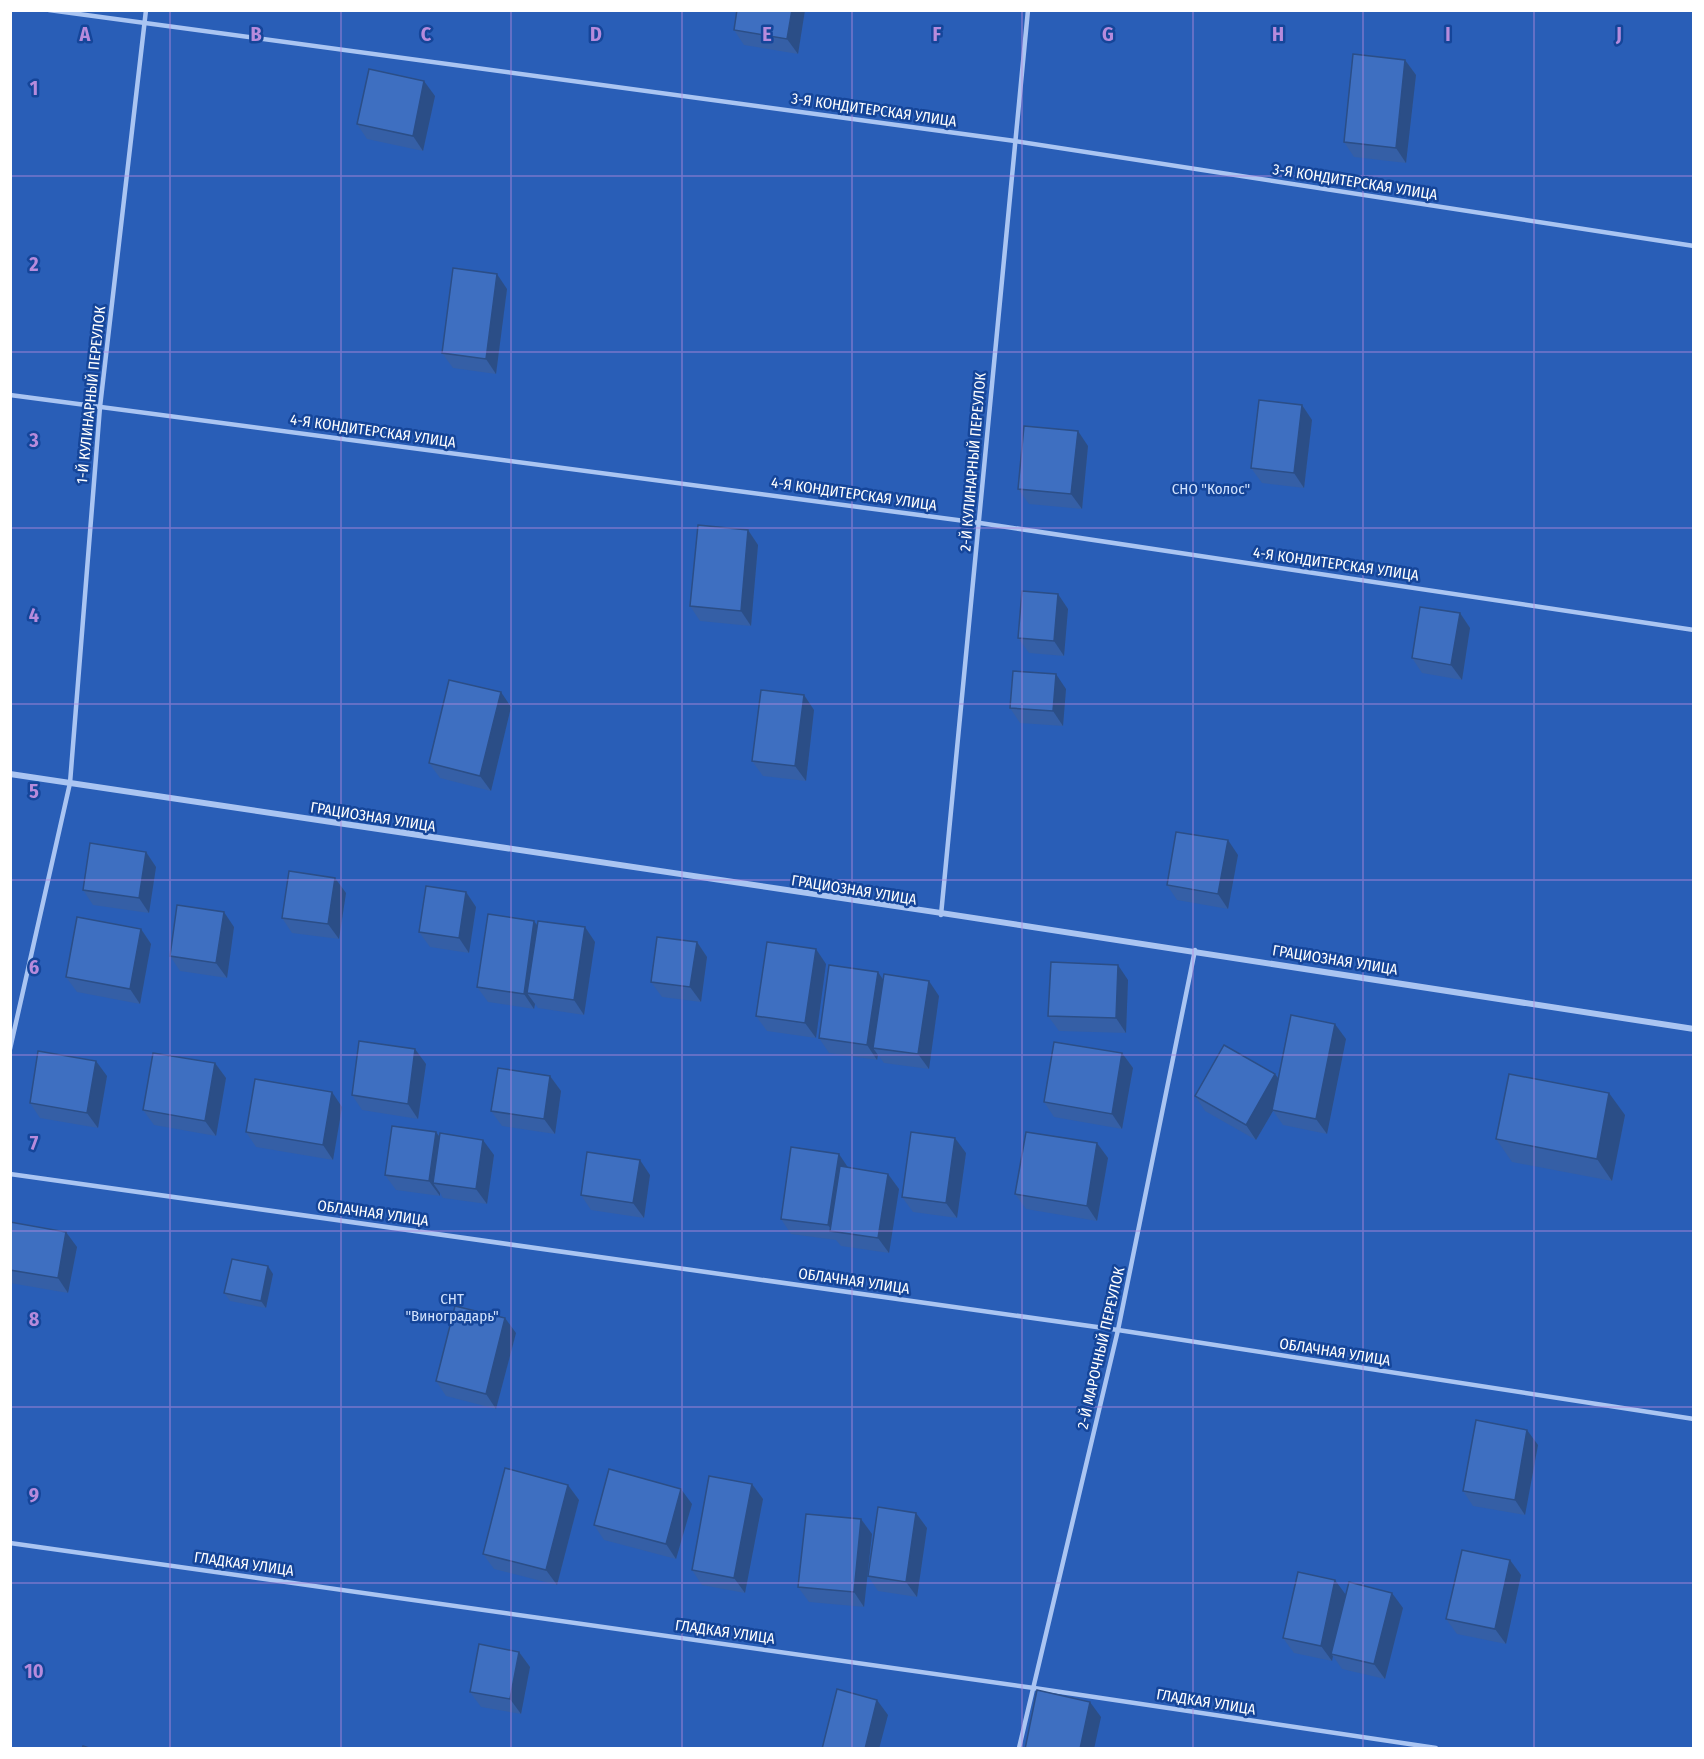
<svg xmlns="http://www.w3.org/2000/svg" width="1704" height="1759" font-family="'Fira Sans Condensed',sans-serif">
	<rect width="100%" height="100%" fill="#154599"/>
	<rect fill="#295eb7" x="11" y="11" width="1682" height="1737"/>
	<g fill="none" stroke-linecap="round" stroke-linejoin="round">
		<g stroke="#aac5f2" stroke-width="4.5">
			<polyline points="49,10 1015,141 1694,246"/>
			<polyline points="10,395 980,523 1694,630"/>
			<polyline points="941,915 1028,10"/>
			<polyline points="10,1049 70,783 100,407 146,10"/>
			<polyline points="10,1174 1118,1330 1694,1419"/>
			<polyline points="10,1543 1034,1688 1436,1748"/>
			<polyline points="1019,1748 1118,1330 1195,950"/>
		</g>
		<path stroke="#aac5f2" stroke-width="6" d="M10,774C572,858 1133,940 1694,1029"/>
	</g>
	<g fill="#355fa6">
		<polygon points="737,10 805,10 798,54 744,45 734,30"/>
		<polygon points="1405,60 1416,75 1406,163 1354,157 1344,142"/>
		<polygon points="435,96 423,151 367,139 357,124"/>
		<polygon points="507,289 496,374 453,368 442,353"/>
		<polygon points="1302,405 1312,420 1304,488 1262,483 1251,468"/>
		<polygon points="1088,446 1082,509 1029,504 1018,489"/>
		<polygon points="748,530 758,545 751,626 700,621 690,606"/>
		<polygon points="1058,594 1068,609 1064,656 1029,653 1018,638"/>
		<polygon points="1460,613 1470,628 1462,680 1422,673 1412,658"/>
		<polygon points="1066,689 1063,726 1020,723 1010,708"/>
		<polygon points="804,695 814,710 806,781 763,776 752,761"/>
		<polygon points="511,707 491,791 440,778 429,763"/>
		<polygon points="146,852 156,867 149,913 93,905 83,890"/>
		<polygon points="1238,855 1228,909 1177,900 1167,885"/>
		<polygon points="335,878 346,893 339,939 292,933 282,918"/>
		<polygon points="466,892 476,907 469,953 430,947 419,932"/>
		<polygon points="534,921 537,926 585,927 595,942 584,1015 538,1008 535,1004 534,1009 488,1002 477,987"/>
		<polygon points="234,927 227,978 180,971 170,956"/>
		<polygon points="141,929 151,944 140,1004 77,992 66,977"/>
		<polygon points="697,942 707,957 701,1002 662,997 651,982"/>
		<polygon points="826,964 816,1038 767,1031 756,1016"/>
		<polygon points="883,979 939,996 929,1069 884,1063 878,1055 877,1060 829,1053 819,1038"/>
		<polygon points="1128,980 1126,1033 1059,1031 1048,1016"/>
		<polygon points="1346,1039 1327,1134 1283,1125 1273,1111 1256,1140 1205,1111 1195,1096 1275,1074 1279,1079"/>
		<polygon points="415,1049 426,1064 418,1119 362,1110 352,1095"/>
		<polygon points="1122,1053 1133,1068 1122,1129 1054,1117 1044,1102"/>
		<polygon points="215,1063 226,1078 216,1136 154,1125 143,1110"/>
		<polygon points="107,1076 98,1128 40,1118 30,1103"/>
		<polygon points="550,1076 561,1091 555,1134 502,1126 491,1111"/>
		<polygon points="342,1107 333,1160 256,1147 246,1132"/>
		<polygon points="1625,1115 1612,1181 1512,1162 1496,1139"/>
		<polygon points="436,1132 439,1136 494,1155 487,1204 443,1198 440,1193 440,1196 396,1190 385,1175"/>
		<polygon points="1097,1143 1108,1158 1097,1221 1026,1209 1015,1194"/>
		<polygon points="966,1153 957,1218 913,1212 902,1197"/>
		<polygon points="848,1168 888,1174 899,1189 889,1253 841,1246 836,1240 791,1234 781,1219"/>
		<polygon points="650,1175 644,1218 591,1210 581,1195"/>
		<polygon points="10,1222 77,1247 68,1293 10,1283"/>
		<polygon points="273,1274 266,1308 230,1301 224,1293"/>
		<polygon points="516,1333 496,1409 446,1396 436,1381"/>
		<polygon points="1538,1445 1525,1515 1473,1506 1463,1491"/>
		<polygon points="752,1484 763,1499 745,1593 702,1585 692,1570"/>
		<polygon points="568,1485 579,1500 557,1585 494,1569 483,1554"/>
		<polygon points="692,1504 676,1559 604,1540 594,1525"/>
		<polygon points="916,1513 927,1528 917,1597 878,1591 868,1576"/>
		<polygon points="861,1519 872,1534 864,1607 809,1602 798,1587"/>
		<polygon points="1510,1560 1521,1575 1506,1644 1457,1634 1446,1619"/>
		<polygon points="1346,1595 1403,1608 1385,1679 1342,1669 1333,1656 1332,1661 1294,1653 1283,1638"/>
		<polygon points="519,1652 530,1667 521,1714 481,1707 470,1692"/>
	</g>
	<g fill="#2b4e87">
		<polygon points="792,10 805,10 798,54 787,39"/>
		<polygon points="1405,60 1416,75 1406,163 1396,148"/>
		<polygon points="424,81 435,96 423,151 413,136"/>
		<polygon points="497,274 507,289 496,374 486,359"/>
		<polygon points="1302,405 1312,420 1304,488 1294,473"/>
		<polygon points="1078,431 1088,446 1082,509 1071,494"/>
		<polygon points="748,530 758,545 751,626 741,611"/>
		<polygon points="1058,594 1068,609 1064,656 1054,641"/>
		<polygon points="1460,613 1470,628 1462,680 1451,665"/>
		<polygon points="1056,674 1066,689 1063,726 1053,711"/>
		<polygon points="501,692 511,707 491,791 480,776"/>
		<polygon points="804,695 814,710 806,781 795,766"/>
		<polygon points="1228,840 1238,855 1228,909 1218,894"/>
		<polygon points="146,852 156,867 149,913 139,898"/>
		<polygon points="335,878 346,893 339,939 328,924"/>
		<polygon points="466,892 476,907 469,953 459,938"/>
		<polygon points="224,912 234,927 227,978 216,963"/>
		<polygon points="534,921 545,936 527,993 535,1004 534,1009 524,994"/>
		<polygon points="585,927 595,942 584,1015 574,1000"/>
		<polygon points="141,929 151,944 140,1004 130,989"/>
		<polygon points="697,942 707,957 701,1002 690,987"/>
		<polygon points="816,949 826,964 816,1038 805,1023"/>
		<polygon points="1118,965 1128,980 1126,1033 1116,1018"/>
		<polygon points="878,972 888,987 873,1048 878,1055 877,1060 867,1045"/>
		<polygon points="929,981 939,996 929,1069 918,1054"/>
		<polygon points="1335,1024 1346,1039 1327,1134 1316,1119"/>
		<polygon points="415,1049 426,1064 418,1119 408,1104"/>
		<polygon points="1122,1053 1133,1068 1122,1129 1112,1114"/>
		<polygon points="96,1061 107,1076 98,1128 87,1113"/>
		<polygon points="215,1063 226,1078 216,1136 205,1121"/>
		<polygon points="1275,1074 1286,1089 1272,1110 1273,1111 1256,1140 1246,1125"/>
		<polygon points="550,1076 561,1091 555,1134 544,1119"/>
		<polygon points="332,1092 342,1107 333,1160 323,1145"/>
		<polygon points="1609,1093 1625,1115 1612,1181 1597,1159"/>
		<polygon points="436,1132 447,1147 433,1183 440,1193 440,1196 429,1181"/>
		<polygon points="955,1138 966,1153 957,1218 946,1203"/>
		<polygon points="483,1140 494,1155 487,1204 476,1189"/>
		<polygon points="1097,1143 1108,1158 1097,1221 1087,1206"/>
		<polygon points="839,1154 849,1169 833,1232 828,1225"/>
		<polygon points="640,1160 650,1175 644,1218 633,1203"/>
		<polygon points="888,1174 899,1189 889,1253 878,1238"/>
		<polygon points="66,1232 77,1247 68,1293 58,1278"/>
		<polygon points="268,1266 273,1274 266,1308 261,1301"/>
		<polygon points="505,1318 516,1333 496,1409 486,1394"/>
		<polygon points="1527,1430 1538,1445 1525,1515 1515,1500"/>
		<polygon points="752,1484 763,1499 745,1593 734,1578"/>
		<polygon points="568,1485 579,1500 557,1585 546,1570"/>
		<polygon points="681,1489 692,1504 676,1559 666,1544"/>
		<polygon points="916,1513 927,1528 917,1597 906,1582"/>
		<polygon points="861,1519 872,1534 864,1607 854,1592"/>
		<polygon points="1510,1560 1521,1575 1506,1644 1495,1629"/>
		<polygon points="1335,1580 1346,1595 1331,1654 1333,1656 1332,1661 1321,1646"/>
		<polygon points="1392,1593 1403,1608 1385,1679 1374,1664"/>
		<polygon points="519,1652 530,1667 521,1714 510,1699"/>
		<polygon points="877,1700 888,1715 879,1749 865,1749"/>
		<polygon points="1090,1702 1101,1717 1094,1749 1080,1749"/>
	</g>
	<g fill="#3e6fc1" stroke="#2b4e87" stroke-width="1.5">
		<polygon points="737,10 792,10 787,39 734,30"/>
		<polygon points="1353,54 1405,60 1396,148 1344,142"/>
		<polygon points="369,69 424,81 413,136 357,124"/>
		<polygon points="453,268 497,274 486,359 442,353"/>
		<polygon points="1259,400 1302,405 1294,473 1251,468"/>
		<polygon points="1024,426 1078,431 1071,494 1018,489"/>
		<polygon points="698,525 748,530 741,611 690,606"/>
		<polygon points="1022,591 1058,594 1054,641 1018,638"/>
		<polygon points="1420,607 1460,613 1451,665 1412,658"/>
		<polygon points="1013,671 1056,674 1053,711 1010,708"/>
		<polygon points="449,680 501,692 480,776 429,763"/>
		<polygon points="761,690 804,695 795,766 752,761"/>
		<polygon points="1176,832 1228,840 1218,894 1167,885"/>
		<polygon points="90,843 146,852 139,898 83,890"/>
		<polygon points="289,871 335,878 328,924 282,918"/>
		<polygon points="426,886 466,892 459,938 419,932"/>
		<polygon points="177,905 224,912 216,963 170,956"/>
		<polygon points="488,914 534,921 524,994 477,987"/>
		<polygon points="77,917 141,929 130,989 66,977"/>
		<polygon points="538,921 585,927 574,1000 527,993"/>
		<polygon points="657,937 697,942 690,987 651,982"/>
		<polygon points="767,942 816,949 805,1023 756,1016"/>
		<polygon points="1051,962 1118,965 1116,1018 1048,1016"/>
		<polygon points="829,965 878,972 867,1045 819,1038"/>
		<polygon points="884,974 929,981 918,1054 873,1048"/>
		<polygon points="1291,1015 1335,1024 1316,1119 1272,1110"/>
		<polygon points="359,1041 415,1049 408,1104 352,1095"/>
		<polygon points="1054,1042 1122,1053 1112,1114 1044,1102"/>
		<polygon points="1224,1045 1275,1074 1246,1125 1195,1096"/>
		<polygon points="38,1051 96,1061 87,1113 30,1103"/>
		<polygon points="153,1053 215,1063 205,1121 143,1110"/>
		<polygon points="498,1068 550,1076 544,1119 491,1111"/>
		<polygon points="1509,1074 1609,1093 1597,1159 1496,1139"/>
		<polygon points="255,1079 332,1092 323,1145 246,1132"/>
		<polygon points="392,1126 436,1132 429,1181 385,1175"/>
		<polygon points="911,1132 955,1138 946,1203 902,1197"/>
		<polygon points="1026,1132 1097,1143 1087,1206 1015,1194"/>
		<polygon points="440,1133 483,1140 476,1189 433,1183"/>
		<polygon points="791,1147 839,1154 828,1225 781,1219"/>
		<polygon points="587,1152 640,1160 633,1203 581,1195"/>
		<polygon points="840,1166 888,1174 878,1238 830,1231"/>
		<polygon points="10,1222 66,1232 58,1278 10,1270"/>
		<polygon points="232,1259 268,1266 261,1301 224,1293"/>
		<polygon points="455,1306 505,1318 486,1394 436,1381"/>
		<polygon points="1476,1420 1527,1430 1515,1500 1463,1491"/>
		<polygon points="505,1468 568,1485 546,1570 483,1554"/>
		<polygon points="609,1469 681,1489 666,1544 594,1525"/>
		<polygon points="709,1476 752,1484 734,1578 692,1570"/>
		<polygon points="878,1507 916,1513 906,1582 868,1576"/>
		<polygon points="806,1514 861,1519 854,1592 798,1587"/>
		<polygon points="1462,1550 1510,1560 1495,1629 1446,1619"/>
		<polygon points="1298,1572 1335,1580 1321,1646 1283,1638"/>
		<polygon points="1349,1582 1392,1593 1374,1664 1331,1654"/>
		<polygon points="479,1644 519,1652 510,1699 470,1692"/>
		<polygon points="837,1689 877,1700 865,1749 822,1749"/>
		<polygon points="1037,1690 1090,1702 1080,1749 1025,1749"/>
		<polygon points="83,1746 92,1749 82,1749"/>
	</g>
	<path fill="none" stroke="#b68bdc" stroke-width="1.5" stroke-opacity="0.55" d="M170,10V1748M341,10V1748M511,10V1748M682,10V1748M852,10V1748M1022,10V1748M1193,10V1748M1363,10V1748M1534,10V1748M10,176H1694M10,352H1694M10,528H1694M10,704H1694M10,880H1694M10,1055H1694M10,1231H1694M10,1407H1694M10,1583H1694"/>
	<g text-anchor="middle" stroke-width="5" stroke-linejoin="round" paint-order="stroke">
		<g font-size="15" fill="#fff" stroke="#154599">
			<text transform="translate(874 110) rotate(8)" y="5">3-Я КОНДИТЕРСКАЯ УЛИЦА</text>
			<text transform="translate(1355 182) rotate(9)" y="5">3-Я КОНДИТЕРСКАЯ УЛИЦА</text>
			<text transform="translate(91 395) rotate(-84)" y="5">1-Й КУЛИНАРНЫЙ ПЕРЕУЛОК</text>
			<text transform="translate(373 431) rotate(8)" y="5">4-Я КОНДИТЕРСКАЯ УЛИЦА</text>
			<text transform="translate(973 462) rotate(-85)" y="5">2-Й КУЛИНАРНЫЙ ПЕРЕУЛОК</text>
			<text transform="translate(854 494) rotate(8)" y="5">4-Я КОНДИТЕРСКАЯ УЛИЦА</text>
			<text transform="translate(1336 564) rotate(8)" y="5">4-Я КОНДИТЕРСКАЯ УЛИЦА</text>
			<text transform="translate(373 817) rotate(9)" y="5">ГРАЦИОЗНАЯ УЛИЦА</text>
			<text transform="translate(854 890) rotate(9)" y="5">ГРАЦИОЗНАЯ УЛИЦА</text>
			<text transform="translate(1335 960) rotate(9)" y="5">ГРАЦИОЗНАЯ УЛИЦА</text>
			<text transform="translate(373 1213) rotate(8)" y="5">ОБЛАЧНАЯ УЛИЦА</text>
			<text transform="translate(854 1281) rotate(8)" y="5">ОБЛАЧНАЯ УЛИЦА</text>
			<text transform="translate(1101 1348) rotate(-77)" y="5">2-Й МАРОЧНЫЙ ПЕРЕУЛОК</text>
			<text transform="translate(1335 1352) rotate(9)" y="5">ОБЛАЧНАЯ УЛИЦА</text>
			<text transform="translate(244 1564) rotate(8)" y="5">ГЛАДКАЯ УЛИЦА</text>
			<text transform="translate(725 1632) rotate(8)" y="5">ГЛАДКАЯ УЛИЦА</text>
			<text transform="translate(1206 1702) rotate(9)" y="5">ГЛАДКАЯ УЛИЦА</text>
		</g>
		<g font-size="15" fill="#d1e2fd" stroke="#154599">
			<text x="1211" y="494">СНО "Колос"</text>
			<text x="452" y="1304">СНТ<tspan x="452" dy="17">"Виноградарь"</tspan></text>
		</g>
	</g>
	<g font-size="20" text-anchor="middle" font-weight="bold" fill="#b68bdc" stroke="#154599" stroke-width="5" stroke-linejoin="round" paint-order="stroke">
		<text x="85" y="41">A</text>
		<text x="256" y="41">B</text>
		<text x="426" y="41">C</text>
		<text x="596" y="41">D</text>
		<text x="767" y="41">E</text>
		<text x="937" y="41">F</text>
		<text x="1108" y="41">G</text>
		<text x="1278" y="41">H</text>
		<text x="1448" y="41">I</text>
		<text x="1619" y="41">J</text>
		<text x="34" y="95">1</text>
		<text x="34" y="271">2</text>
		<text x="34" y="447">3</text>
		<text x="34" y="622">4</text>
		<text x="34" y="798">5</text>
		<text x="34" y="974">6</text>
		<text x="34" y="1150">7</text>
		<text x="34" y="1326">8</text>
		<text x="34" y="1502">9</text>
		<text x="34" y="1678">10</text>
	</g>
	<rect width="1704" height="1759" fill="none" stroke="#ffffff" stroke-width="24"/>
</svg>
